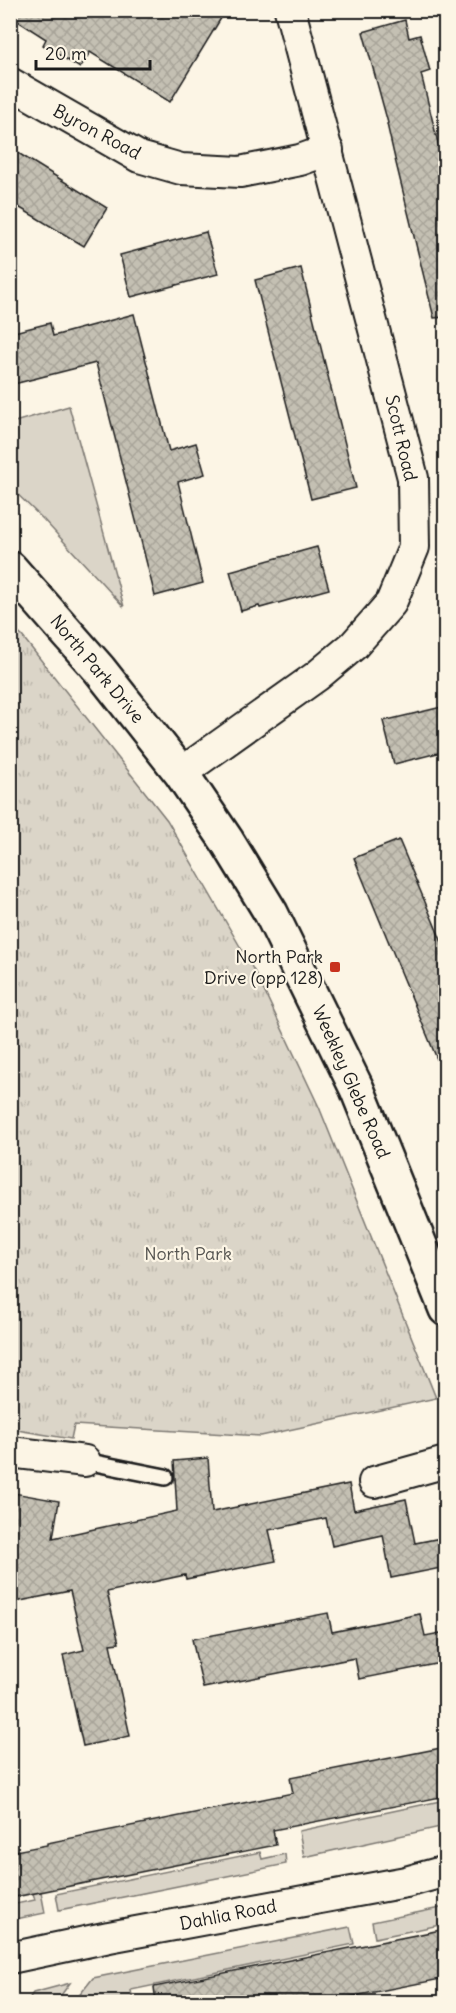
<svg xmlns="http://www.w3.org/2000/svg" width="456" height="2013" font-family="Delius,sans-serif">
	<defs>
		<pattern id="park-tufts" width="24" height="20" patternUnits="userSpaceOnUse" patternTransform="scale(1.5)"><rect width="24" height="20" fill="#dbd5c8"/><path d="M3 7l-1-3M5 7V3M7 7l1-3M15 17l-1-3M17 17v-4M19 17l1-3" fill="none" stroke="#bbb6ab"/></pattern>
		<pattern id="building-cross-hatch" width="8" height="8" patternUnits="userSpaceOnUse" patternTransform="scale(1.5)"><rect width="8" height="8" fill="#c4c0b3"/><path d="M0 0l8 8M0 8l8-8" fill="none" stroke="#a8a499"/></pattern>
	</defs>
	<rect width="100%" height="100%" fill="#fcf5e5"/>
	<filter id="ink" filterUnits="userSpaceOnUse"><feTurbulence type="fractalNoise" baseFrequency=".0167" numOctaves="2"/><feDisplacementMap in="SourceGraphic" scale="12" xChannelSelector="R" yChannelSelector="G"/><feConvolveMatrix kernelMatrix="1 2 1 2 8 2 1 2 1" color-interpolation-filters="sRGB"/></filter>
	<g filter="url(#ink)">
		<g fill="#dbd5c8" stroke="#7c7872" stroke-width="1.5">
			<polygon points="69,406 124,607 43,519 11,488 11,423"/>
			<polygon points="445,1800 445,1826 304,1857 299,1831"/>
			<polygon points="260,1852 262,1859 285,1854 286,1864 59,1910 56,1894"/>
			<polygon points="41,1892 45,1913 11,1920 11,1905 35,1900 33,1893"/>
			<polygon points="445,1907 445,1924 375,1938 372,1922"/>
			<polygon points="350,1927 354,1944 131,1990 133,2002 74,2002 93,1978"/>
			<polygon points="70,1983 56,2002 27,2002 33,1993"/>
		</g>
		<polygon fill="url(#park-tufts)" stroke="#7c7872" stroke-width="1.5" points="10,626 22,636 167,820 257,976 319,1107 436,1398 261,1436 74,1425 71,1439 11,1429"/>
		<g fill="url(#building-cross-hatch)" stroke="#1c1c1c" stroke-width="1.5">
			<polygon points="10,10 226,10 170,102 90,52 80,68 43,45 46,39 10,16"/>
			<polygon points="405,20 409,38 420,35 430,71 421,74 446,175 446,317 434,318 395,159 387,124 388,123 363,32"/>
			<polygon points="10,148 107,208 84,246 10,202"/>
			<polygon points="206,232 218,274 131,297 120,255"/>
			<polygon points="301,268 356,488 311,499 255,280"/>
			<polygon points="134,314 169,451 196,443 205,474 178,482 203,583 155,596 96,363 10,385 10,333 50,323 53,336"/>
			<polygon points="317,547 329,589 260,608 259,606 241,611 230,571"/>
			<polygon points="446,706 446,751 394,764 383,721"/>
			<polygon points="399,840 446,952 444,1076 354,858"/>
			<polygon points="208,1458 212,1512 349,1484 354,1510 406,1499 415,1543 446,1537 446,1567 391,1578 383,1535 332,1546 326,1518 269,1530 276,1561 186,1579 185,1575 107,1592 119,1643 110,1644 130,1736 83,1746 63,1655 84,1650 70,1591 10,1603 10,1518 14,1493 59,1501 53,1538 177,1511 174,1461"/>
			<polygon points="328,1613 332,1632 420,1614 425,1636 446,1632 446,1662 359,1679 355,1658 203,1688 192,1639"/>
			<polygon points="446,1747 446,1796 273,1830 276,1845 10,1898 10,1852 47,1845 47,1843 293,1793 290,1778"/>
			<polygon points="446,1929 446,1978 324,2002 156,2002 154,1987"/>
		</g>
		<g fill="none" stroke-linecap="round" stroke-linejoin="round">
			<g stroke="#1c1c1c" stroke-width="20">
				<polyline id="service" points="85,1461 165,1477"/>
			</g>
			<g stroke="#1c1c1c" stroke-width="34">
				<g id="minor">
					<polyline points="10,83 139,157 181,169 240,172 300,160 328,150"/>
					<polyline points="181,773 317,676 354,645 391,603 414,547 413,478 290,10"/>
					<polyline points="10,1452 85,1461"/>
					<polyline points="374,1482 446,1462"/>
					<polyline points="10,1958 109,1937 406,1882 446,1871"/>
				</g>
			</g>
			<g stroke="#1c1c1c" stroke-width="38">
				<polyline id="tertiary" points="10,568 99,669 181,773 227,841 271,913 357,1089 446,1309"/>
			</g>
			<use href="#service" stroke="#fcf5e5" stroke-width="15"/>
			<use href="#minor" stroke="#fcf5e5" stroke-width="30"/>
			<use href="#tertiary" stroke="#fcf5e5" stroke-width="33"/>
		</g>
	</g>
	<rect fill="#c8321e" stroke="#fcf5e5" stroke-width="2" x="329" y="961" width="12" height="12" rx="3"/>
	<g text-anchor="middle" stroke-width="4.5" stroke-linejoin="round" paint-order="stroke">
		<g font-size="18" fill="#1c1c1c" stroke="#fcf5e5">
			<text transform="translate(97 132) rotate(28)" y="6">Byron Road</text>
			<text transform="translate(401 438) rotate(77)" y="6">Scott Road</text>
			<text transform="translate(97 669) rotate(50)" y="6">North Park Drive</text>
			<text transform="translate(351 1082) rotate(66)" y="6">Weekley Glebe Road</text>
			<text transform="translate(228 1915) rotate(-11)" y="6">Dahlia Road</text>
		</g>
		<g font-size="18" fill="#1c1c1c" stroke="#fcf5e5" text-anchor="end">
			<text x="323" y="963">North Park<tspan x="323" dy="21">Drive (opp 128)</tspan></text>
		</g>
		<g font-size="18" fill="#555450" stroke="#fcf5e5">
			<text x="188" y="1260">North Park</text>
		</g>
	</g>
	<rect width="456" height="2013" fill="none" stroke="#fcf5e5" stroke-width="36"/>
	<rect x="18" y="18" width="420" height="1977" fill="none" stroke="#1c1c1c" stroke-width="2" filter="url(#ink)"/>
	<path d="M36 60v9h114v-9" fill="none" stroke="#1c1c1c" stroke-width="3"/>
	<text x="45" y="60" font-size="18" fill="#1c1c1c" stroke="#fcf5e5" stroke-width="4.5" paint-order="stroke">20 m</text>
</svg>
